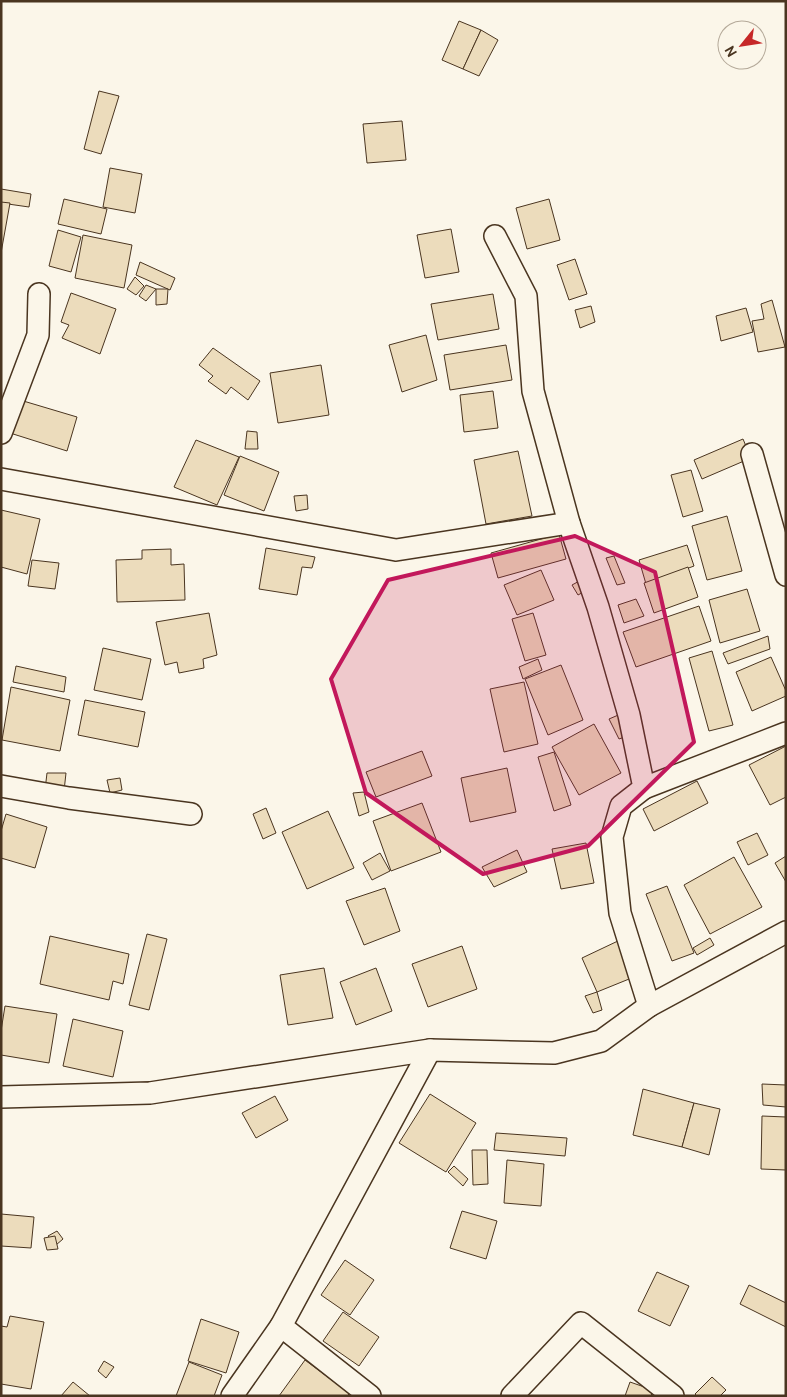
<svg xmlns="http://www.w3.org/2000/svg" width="787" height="1397" font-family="Cabin,sans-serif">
	<rect width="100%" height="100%" fill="#fbf6e9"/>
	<g fill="#ecdcbc" stroke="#4a3520">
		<polygon points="459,21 481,30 463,69 442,60"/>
		<polygon points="481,30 498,40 479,76 463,69"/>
		<polygon points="99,91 119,96 101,154 84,149"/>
		<polygon points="402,121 406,160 367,163 363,124"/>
		<polygon points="110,168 142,174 135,213 103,207"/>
		<polygon points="1,189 31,194 29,207 1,203"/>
		<polygon points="64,199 107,209 101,234 58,224"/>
		<polygon points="549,199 560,240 527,249 516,208"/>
		<polygon points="1,202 10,203 1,253"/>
		<polygon points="451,229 459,272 425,278 417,235"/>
		<polygon points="58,230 81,237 71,272 49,266"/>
		<polygon points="83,235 132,245 124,288 75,278"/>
		<polygon points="575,259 587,294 569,300 557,265"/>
		<polygon points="140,262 175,278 170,290 136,275"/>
		<polygon points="135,277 144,286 136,295 127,289"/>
		<polygon points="146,285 156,289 146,301 139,296"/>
		<polygon points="156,289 168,289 167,304 156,305"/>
		<polygon points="71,293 116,309 100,354 62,338 69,325 61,322"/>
		<polygon points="493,294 499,329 438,340 431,304"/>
		<polygon points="772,300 785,347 758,352 752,321 764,319 761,304"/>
		<polygon points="591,306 595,322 580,328 575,310"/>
		<polygon points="746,308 753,332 721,341 716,316"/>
		<polygon points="426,335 437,380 402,392 389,345"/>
		<polygon points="506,345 512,380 450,390 444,355"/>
		<polygon points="213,348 260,381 248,400 231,387 226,394 208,381 213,376 199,365"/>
		<polygon points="321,365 329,415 278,423 270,373"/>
		<polygon points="493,391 498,428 464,432 460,395"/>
		<polygon points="20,400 77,417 67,451 10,433"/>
		<polygon points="247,431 257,432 258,449 245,449"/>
		<polygon points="743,439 751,458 702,479 694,460"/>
		<polygon points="196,440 239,457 217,505 174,487"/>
		<polygon points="518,451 532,516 486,524 474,460"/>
		<polygon points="240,456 279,472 264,511 224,495"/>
		<polygon points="691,470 703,511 683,517 671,475"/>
		<polygon points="307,495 308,509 296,511 294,496"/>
		<polygon points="1,510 40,519 27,574 1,567"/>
		<polygon points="727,516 742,571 707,580 692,526"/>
		<polygon points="559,534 566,559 498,578 491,553"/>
		<polygon points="687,545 694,566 646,584 639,560"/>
		<polygon points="266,548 315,557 312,568 302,567 297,595 259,589"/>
		<polygon points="171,549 171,565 184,564 185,600 117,602 116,560 142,559 142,550"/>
		<polygon points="614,556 625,583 617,585 606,558"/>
		<polygon points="32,560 59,563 55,589 28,586"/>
		<polygon points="688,567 698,597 654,613 644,583"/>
		<polygon points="541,570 554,600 517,615 504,585"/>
		<polygon points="583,579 589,589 578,595 572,585"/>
		<polygon points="747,589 760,631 720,643 709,600"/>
		<polygon points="636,599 644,616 624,623 618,605"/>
		<polygon points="699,606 711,641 636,667 623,632"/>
		<polygon points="209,613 217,655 203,659 204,668 179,673 177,662 165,665 156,622"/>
		<polygon points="533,613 546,655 525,661 512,619"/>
		<polygon points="768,636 770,649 728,664 723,653"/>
		<polygon points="103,648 151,659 142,700 94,690"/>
		<polygon points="712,651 733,725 709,731 689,658"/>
		<polygon points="771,657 786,691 786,696 752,711 736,672"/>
		<polygon points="538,659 542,670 523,679 519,667"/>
		<polygon points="561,665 583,720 548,735 525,679"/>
		<polygon points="16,666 66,677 64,692 13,682"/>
		<polygon points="524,682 538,744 504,752 490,689"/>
		<polygon points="11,687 70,700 60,751 2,740"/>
		<polygon points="85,700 145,712 138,747 78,735"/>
		<polygon points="623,713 630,735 619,739 609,719"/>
		<polygon points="594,724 621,773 579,795 552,747"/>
		<polygon points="786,746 786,797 770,805 749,765"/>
		<polygon points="422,751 432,776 376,797 366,772"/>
		<polygon points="554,752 571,805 554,811 538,757"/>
		<polygon points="507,768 516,812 470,822 461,778"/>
		<polygon points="47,773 66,773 64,791 45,790"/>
		<polygon points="120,778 122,790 110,793 107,780"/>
		<polygon points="697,781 708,803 654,831 643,809"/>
		<polygon points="364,792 369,812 359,816 353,793"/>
		<polygon points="422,803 441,852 391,871 373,821"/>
		<polygon points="266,808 276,833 263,839 253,814"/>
		<polygon points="328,811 354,868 307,889 282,832"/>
		<polygon points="6,814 47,827 35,868 1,858 1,831"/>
		<polygon points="757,833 768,855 748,865 737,842"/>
		<polygon points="586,843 594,883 561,889 552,849"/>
		<polygon points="517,850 527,872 494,887 482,867"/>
		<polygon points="380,853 390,871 372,880 363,863"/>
		<polygon points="786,856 786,882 775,863"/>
		<polygon points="734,857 762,907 710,934 684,885"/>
		<polygon points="667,886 694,953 672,961 646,894"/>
		<polygon points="385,888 400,931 364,945 346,901"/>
		<polygon points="147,934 167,939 149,1010 129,1005"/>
		<polygon points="50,936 129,954 123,984 113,981 109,1000 40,984"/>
		<polygon points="710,938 714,945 697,955 693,948"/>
		<polygon points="620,940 634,977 597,992 582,958"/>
		<polygon points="462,946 477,989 428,1007 412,964"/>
		<polygon points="324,968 333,1018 288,1025 280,975"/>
		<polygon points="376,968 392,1011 356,1025 340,982"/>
		<polygon points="597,992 602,1010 593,1013 585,996"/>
		<polygon points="5,1006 57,1014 49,1063 1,1055 1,1031"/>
		<polygon points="73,1019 123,1031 113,1077 63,1066"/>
		<polygon points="762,1084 786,1085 786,1107 763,1105"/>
		<polygon points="643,1089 694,1103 682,1147 633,1135"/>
		<polygon points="430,1094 476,1123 446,1172 399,1143"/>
		<polygon points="275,1096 288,1120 256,1138 242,1113"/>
		<polygon points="694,1103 720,1109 709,1155 682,1147"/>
		<polygon points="762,1116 786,1117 786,1170 761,1169"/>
		<polygon points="496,1133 567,1138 565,1156 494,1150"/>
		<polygon points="472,1150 487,1150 488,1184 473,1185"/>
		<polygon points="507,1160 544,1164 541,1206 504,1203"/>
		<polygon points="454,1166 468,1179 463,1186 448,1172"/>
		<polygon points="462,1211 497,1221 486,1259 450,1248"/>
		<polygon points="1,1214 34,1217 31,1248 1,1246"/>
		<polygon points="57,1231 63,1239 56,1245 48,1236"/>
		<polygon points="55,1236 58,1249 47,1250 44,1238"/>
		<polygon points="345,1260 374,1280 350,1315 321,1295"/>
		<polygon points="657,1272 689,1286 670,1326 638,1311"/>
		<polygon points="749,1285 786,1303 786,1327 740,1304"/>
		<polygon points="343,1312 379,1337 359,1366 323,1341"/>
		<polygon points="10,1316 44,1322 31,1389 1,1384 1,1326 7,1327"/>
		<polygon points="201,1319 239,1332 226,1373 188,1361"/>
		<polygon points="305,1360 349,1393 348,1396 279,1396"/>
		<polygon points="104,1361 114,1367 106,1378 98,1371"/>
		<polygon points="189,1362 222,1375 214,1396 176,1396"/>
		<polygon points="712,1377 726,1390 720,1396 697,1396 695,1394"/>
		<polygon points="73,1382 90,1396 61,1396"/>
		<polygon points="630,1382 653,1390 651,1396 625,1396"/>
	</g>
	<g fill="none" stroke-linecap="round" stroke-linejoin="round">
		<g stroke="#4a3520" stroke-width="24">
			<g id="minor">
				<polyline points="495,236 526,296 533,391 569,523 598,607 629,715 644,788 621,806 612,837 620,913 649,1006"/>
				<polyline points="1,433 38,335 39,294"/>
				<polyline points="752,454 786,575"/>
				<polyline points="1,479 396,550 569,523"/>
				<polyline points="1,786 69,798 191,814"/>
				<polyline points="644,788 786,733"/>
				<polyline points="1,1097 150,1093 430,1050 554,1053 601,1041 649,1006 786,932"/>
				<polyline points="232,1396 281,1326"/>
				<polyline points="370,1396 281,1326 430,1050"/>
				<polyline points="512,1396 581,1323 673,1396"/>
			</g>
		</g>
		<use href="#minor" stroke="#fbf6e9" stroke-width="21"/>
	</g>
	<path fill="#c2185b" fill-opacity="0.2" stroke="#c2185b" stroke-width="4" stroke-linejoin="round" d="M575,536L655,572L694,742L588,846L483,874L366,793L331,679L388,580Z"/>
	<rect width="787" height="1397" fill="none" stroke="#4a3520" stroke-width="5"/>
	<g transform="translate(742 45) rotate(240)"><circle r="24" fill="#fbf6e9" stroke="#b4a999"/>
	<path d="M0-4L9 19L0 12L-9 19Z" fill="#c62828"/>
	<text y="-8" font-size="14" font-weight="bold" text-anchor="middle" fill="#4a3520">N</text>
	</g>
</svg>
